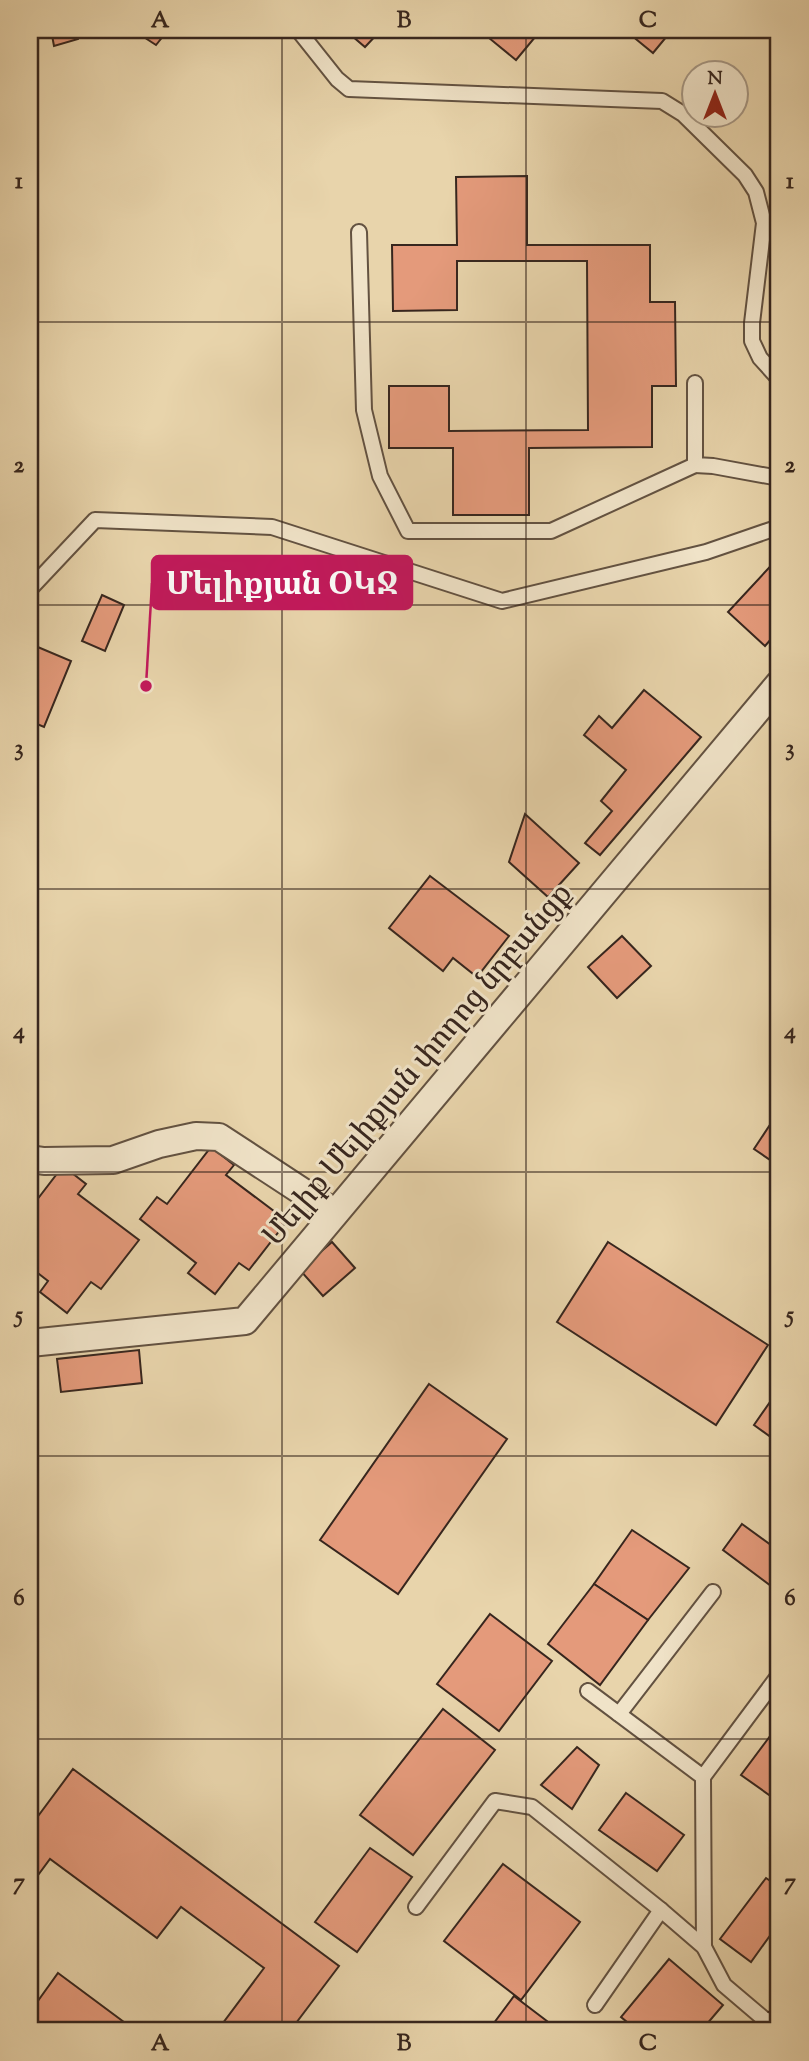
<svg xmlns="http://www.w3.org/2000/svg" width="809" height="2061" font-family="'Sorts Mill Goudy','Noto Serif Armenian',serif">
	<rect width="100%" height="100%" fill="#e8d4ab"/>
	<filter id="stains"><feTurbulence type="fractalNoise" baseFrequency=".00286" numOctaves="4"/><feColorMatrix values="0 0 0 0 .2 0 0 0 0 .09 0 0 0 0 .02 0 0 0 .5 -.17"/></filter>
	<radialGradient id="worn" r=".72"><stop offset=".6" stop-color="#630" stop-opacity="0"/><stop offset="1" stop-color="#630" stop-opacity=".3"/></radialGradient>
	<g fill="#e49a7b" stroke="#37261e" stroke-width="2">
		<polygon points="51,30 79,30 78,39 54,46"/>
		<polygon points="133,30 168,30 156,45"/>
		<polygon points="345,30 381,30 365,47"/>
		<polygon points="496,30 541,30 516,60 489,38"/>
		<polygon points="627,30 672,30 653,53 626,31"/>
		<polygon points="527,176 527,245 650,245 650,302 675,302 676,386 652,386 652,447 529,448 529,515 453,515 453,448 389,448 389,386 449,386 449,431 588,430 587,261 457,261 457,310 393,311 392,245 457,245 456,177"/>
		<polygon points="779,557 779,630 765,646 728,612"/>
		<polygon points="102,595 124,605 105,651 82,641"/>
		<polygon points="33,645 71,661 44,727 30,721 30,652"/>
		<polygon points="644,690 701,737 600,855 585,843 612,811 601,801 626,770 584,735 599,716 612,728"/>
		<polygon points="525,814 579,863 548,897 509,862"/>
		<polygon points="430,876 509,936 477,977 453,958 443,971 389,928"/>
		<polygon points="622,936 651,966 617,998 588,967"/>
		<polygon points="779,1111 779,1166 754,1149"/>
		<polygon points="211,1147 234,1165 226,1175 287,1221 249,1270 239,1263 215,1294 188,1273 196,1263 140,1219 157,1197 167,1204"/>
		<polygon points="63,1166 86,1184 78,1194 139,1240 101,1289 91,1282 67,1313 40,1292 48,1281 30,1267 30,1209"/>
		<polygon points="332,1242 355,1268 323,1296 300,1270"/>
		<polygon points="608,1242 768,1345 716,1425 557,1322"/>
		<polygon points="139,1350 142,1383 61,1392 57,1359"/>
		<polygon points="429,1384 507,1439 398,1594 320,1540"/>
		<polygon points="779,1389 779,1443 754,1425"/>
		<polygon points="742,1524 779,1551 779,1592 723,1550"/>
		<polygon points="632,1530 689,1568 648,1620 594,1584"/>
		<polygon points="594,1584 648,1620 600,1685 548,1644"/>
		<polygon points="490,1614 552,1661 499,1731 437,1684"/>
		<polygon points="443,1709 495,1750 413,1855 360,1815"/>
		<polygon points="779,1724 779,1802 741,1775"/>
		<polygon points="577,1747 599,1765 572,1809 541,1785"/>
		<polygon points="73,1769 339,1966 290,2031 217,2031 264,1968 181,1907 157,1938 50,1859 30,1886 30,1827"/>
		<polygon points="626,1793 684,1835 657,1871 599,1830"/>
		<polygon points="370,1848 412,1877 357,1952 315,1922"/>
		<polygon points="503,1864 580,1922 521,2000 444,1941"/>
		<polygon points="766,1878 779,1887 779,1923 751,1962 720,1939"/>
		<polygon points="669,1959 723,2005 701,2031 638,2031 621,2017"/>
		<polygon points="58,1973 136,2031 30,2031 30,2012"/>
		<polygon points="514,1996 560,2031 488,2031"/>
	</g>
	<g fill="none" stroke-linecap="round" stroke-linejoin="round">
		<g stroke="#635241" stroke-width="18">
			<g id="lane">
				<polyline points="298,30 337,79 349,89 662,101 683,114 745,175 756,192 764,223 752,323 752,341 760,358 779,379"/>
				<polyline points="359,232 364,410 380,476 408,531 551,531 695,465"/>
				<polyline points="695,383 695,465 713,466 779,478"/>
				<polyline points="30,589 95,520 272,527 502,601 706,552 779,527"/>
				<polyline points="588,1691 703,1777"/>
				<polyline points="619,1714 713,1592"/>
				<polyline points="416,1907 495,1801 532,1807 661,1910 704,1947 724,1985 777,2030"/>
				<polyline points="704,1947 703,1777 779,1675"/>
				<polyline points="595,2005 661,1910"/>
			</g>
		</g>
		<g stroke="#635241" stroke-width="30">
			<g id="street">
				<polyline points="30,1159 44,1161 113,1160 159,1144 196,1136 219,1137 335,1213"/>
				<polyline points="30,1343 245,1321 779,684"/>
			</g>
		</g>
		<g stroke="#37261e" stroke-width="42">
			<polyline id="secondary" points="778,2031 779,2029"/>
		</g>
		<use href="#lane" stroke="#f0e3c8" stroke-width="14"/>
		<use href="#street" stroke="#f0e3c8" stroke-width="26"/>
		<use href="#secondary" stroke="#f0e3c8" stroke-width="38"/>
	</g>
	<path fill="none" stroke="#37261e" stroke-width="2" stroke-opacity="0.55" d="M282,30V2031M526,30V2031M30,322H779M30,605H779M30,889H779M30,1172H779M30,1456H779M30,1739H779"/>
	<g text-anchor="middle" stroke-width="6" stroke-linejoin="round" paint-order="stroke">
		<g font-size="30" fill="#37261e" stroke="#f0e3c8">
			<text transform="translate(417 1064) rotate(-50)" y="10">Մելիք Մելիքյան փողոց նրբանցք</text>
		</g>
	</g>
	<path fill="none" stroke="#c2185b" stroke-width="2.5" d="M146 686L152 583"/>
	<circle fill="#c2185b" stroke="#f0e3c8" stroke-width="2.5" cx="146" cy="686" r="7"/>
	<rect fill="#c2185b" stroke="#c2185b" stroke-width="2.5" x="152" y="556" width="260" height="53" rx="7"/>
	<g font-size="32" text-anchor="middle" font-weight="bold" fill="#fff">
		<text x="282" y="594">Մելիքյան ՕԿՋ</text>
	</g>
	<rect width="809" height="2061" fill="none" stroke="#e8d4ab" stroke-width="77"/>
	<g transform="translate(715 94)"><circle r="33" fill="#f0e3c8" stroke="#a69784" stroke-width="2"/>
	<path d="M0-5L12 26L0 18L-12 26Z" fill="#8f2418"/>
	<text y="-10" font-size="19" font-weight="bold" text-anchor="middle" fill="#37261e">N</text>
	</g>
	<rect x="38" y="38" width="732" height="1984" fill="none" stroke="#37261e" stroke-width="2.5"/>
	<g font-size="23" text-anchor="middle" font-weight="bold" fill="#37261e">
		<text x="160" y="27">A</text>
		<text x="404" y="27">B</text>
		<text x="648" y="27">C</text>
		<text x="19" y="188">1</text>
		<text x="790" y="188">1</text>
		<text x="19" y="472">2</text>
		<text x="790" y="472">2</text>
		<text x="19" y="755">3</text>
		<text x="790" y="755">3</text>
		<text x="19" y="1038">4</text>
		<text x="790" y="1038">4</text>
		<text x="19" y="1322">5</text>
		<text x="790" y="1322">5</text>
		<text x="19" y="1605">6</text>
		<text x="790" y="1605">6</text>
		<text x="19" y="1889">7</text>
		<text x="790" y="1889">7</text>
		<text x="160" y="2050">A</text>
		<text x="404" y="2050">B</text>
		<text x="648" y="2050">C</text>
	</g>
	<rect width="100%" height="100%" filter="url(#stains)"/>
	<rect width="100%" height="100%" fill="url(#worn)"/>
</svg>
